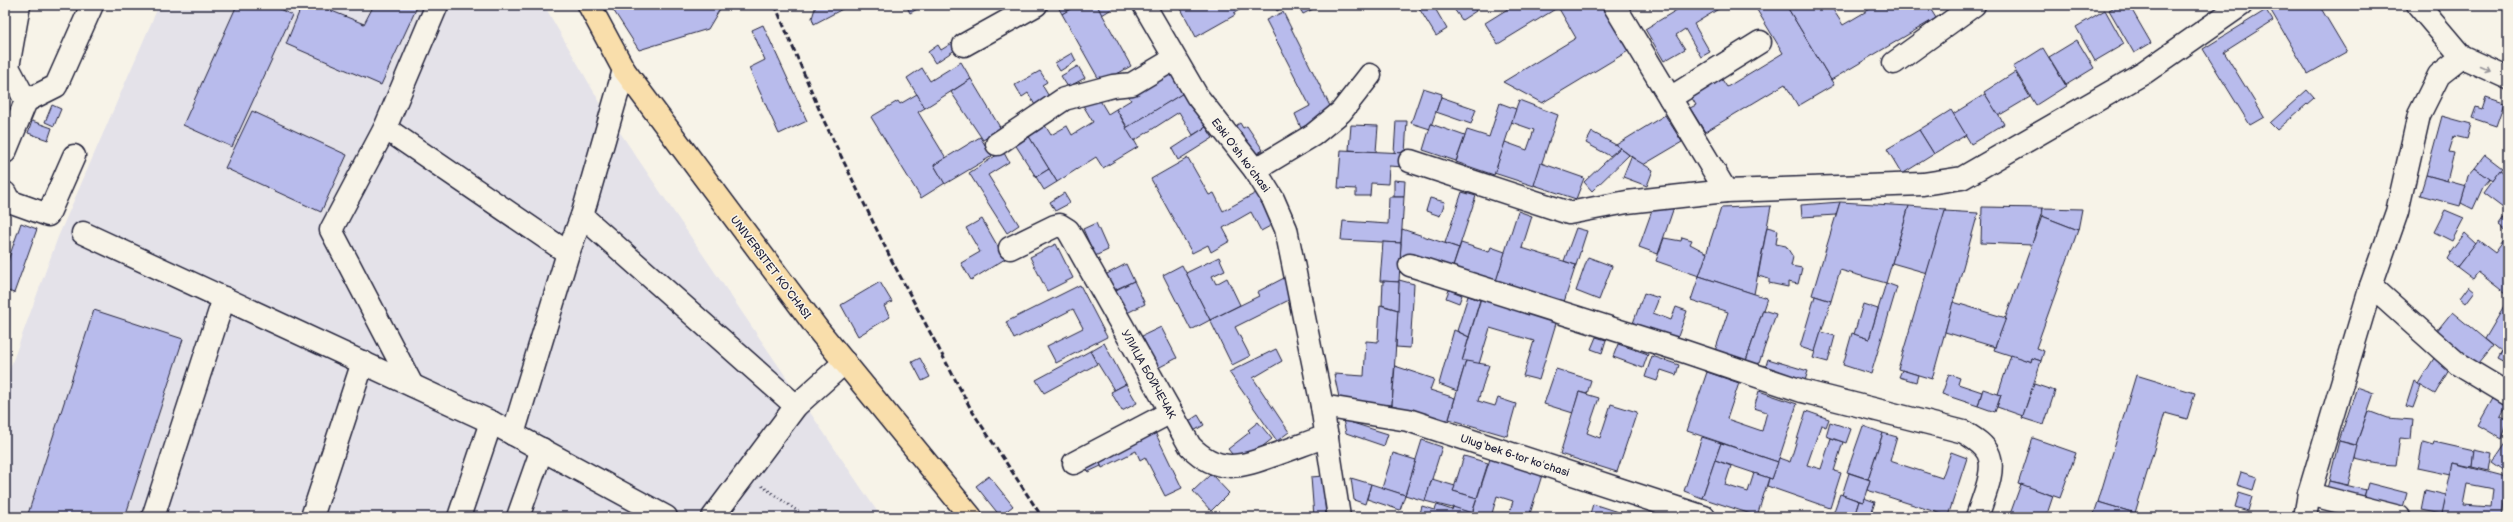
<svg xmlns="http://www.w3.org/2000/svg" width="2513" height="522" font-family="'Balsamiq Sans',sans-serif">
	<rect width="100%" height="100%" fill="#f7f3e8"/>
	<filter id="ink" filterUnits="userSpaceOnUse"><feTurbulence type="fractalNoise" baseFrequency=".025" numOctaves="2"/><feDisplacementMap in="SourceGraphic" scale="8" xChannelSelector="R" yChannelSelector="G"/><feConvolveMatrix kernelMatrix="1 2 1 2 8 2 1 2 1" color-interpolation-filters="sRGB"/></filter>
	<g filter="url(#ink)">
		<polygon fill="#e4e2e9" points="159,5 544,5 602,106 881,517 5,517 5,382 58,237"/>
		<g fill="#b8bbec" stroke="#22223b" fill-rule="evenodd">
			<polygon points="237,5 271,5 292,15 232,147 183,125"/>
			<polygon points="302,5 317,5 364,24 374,5 418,5 381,85 286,44"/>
			<polygon points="610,5 720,5 721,7 708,29 639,50"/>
			<polygon points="816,5 850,5 814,24 812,18"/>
			<polygon points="906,5 925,5 910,13"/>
			<polygon points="1057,5 1077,5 1062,14"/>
			<polygon points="1077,5 1097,5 1131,66 1101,83 1062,14"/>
			<polygon points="1097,5 1118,5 1102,15"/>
			<polygon points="1179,5 1242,5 1243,8 1234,13 1235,15 1196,37"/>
			<polygon points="1274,5 1287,5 1277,11"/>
			<polygon points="1298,5 1311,5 1313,9 1303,14"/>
			<polygon points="1417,5 1433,5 1447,29 1436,36"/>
			<polygon points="1451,5 1473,5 1476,11 1462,20"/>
			<polygon points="1514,5 1562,5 1498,44 1485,23"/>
			<polygon points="1562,5 1602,5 1630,50 1542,103 1503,82 1576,38 1558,7"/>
			<polygon points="1685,5 1725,5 1694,24 1710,52 1701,57 1685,29 1676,35 1685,49 1664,61 1645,29"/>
			<polygon points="1754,5 1786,5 1834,85 1798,106 1785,84 1705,132 1690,108 1696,105 1689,93 1719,75 1727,87 1783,53"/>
			<polygon points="1786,5 1830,5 1843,25 1877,5 1928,5 1936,18 1831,80"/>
			<polygon points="2119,5 2129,5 2151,43 2134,53 2109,10"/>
			<polygon points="2277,5 2319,5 2347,52 2308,74 2270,9"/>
			<polygon points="2105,10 2124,44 2095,61 2076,27"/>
			<polygon points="2266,10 2273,21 2224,52 2264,117 2250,125 2203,49"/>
			<polygon points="1283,12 1333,112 1301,128 1295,114 1310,106 1266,20"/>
			<polygon points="763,25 807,121 779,134 749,68 765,60 752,30"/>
			<polygon points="2077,40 2094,68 2066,85 2049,57"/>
			<polygon points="954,42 958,48 935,63 928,52 938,45 941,50"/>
			<polygon points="2043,48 2066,86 2036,105 2013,67"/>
			<polygon points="1072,53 1076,61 1060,71 1055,63"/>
			<polygon points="961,62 971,79 925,108 907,78 922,68 930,81"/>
			<polygon points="1078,66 1085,78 1068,87 1061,76"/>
			<polygon points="1170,68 1185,92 1128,128 1116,109 1131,100 1127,94"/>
			<polygon points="1040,71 1047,82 1042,85 1053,103 1039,112 1028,93 1022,97 1015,85"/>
			<polygon points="2015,72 2030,97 1998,116 1984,92"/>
			<polygon points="971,79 1001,129 983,140 951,92"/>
			<polygon points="1423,88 1442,94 1430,129 1411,123"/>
			<polygon points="2307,90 2314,98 2277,130 2270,123"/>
			<polygon points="1095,92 1108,114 1116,109 1138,147 1103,168 1096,157 1057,182 1025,130 1041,119 1051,135 1067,126 1072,135 1093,122 1078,97"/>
			<polygon points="1185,92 1206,127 1193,135 1179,112 1134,141 1126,128"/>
			<polygon points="917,94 925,108 918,112 946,158 934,165 945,183 921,198 871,117 898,101 900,104"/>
			<polygon points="1985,94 2004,124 1971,144 1953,114"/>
			<polygon points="1441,97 1476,109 1471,124 1436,112"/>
			<polygon points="2486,97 2504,103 2496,126 2472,118 2476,107 2482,109"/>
			<polygon points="1519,100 1558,115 1534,186 1494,173 1505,142 1527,150 1534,130 1511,122"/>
			<polygon points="1500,103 1516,109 1494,175 1456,162 1467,130 1489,137"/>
			<polygon points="52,105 61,109 54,126 45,122"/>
			<polygon points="1951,110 1966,135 1934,154 1919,130"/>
			<polygon points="252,111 347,155 321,212 225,168"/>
			<polygon points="1665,115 1682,142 1643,165 1616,145"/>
			<polygon points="2442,116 2471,124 2467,139 2454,136 2449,152 2454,153 2447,181 2426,175"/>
			<polygon points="32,121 52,128 48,140 28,133"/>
			<polygon points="1396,121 1407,121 1405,153 1394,153"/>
			<polygon points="1240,123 1243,128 1247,126 1263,150 1253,156 1234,127"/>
			<polygon points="1431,124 1465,136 1456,161 1423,150"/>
			<polygon points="1351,125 1378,126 1376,152 1349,150"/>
			<polygon points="1206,127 1213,138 1178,160 1172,149"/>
			<polygon points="1025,130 1049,169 1036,177 1011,138"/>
			<polygon points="1919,130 1934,154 1902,174 1887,149"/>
			<polygon points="1592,132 1616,145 1620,148 1610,156 1586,143"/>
			<polygon points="980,137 992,156 945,184 934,165"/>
			<polygon points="1620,148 1629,155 1592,191 1584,182"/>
			<polygon points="1341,150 1405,153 1405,167 1389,166 1388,184 1371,183 1370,196 1356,196 1356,189 1338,188"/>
			<polygon points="1003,151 1009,162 988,175 1019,225 1007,233 969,173"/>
			<polygon points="2485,155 2502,168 2492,181 2475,168"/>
			<polygon points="1631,157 1653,170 1647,186 1623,177"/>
			<polygon points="1188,158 1209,195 1214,193 1223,211 1256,193 1274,224 1261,231 1251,212 1223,228 1230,241 1211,252 1208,245 1192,253 1151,179"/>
			<polygon points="1541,163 1584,178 1576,199 1534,185"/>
			<polygon points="2475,168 2490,179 2483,187 2473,209 2461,203 2468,176"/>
			<polygon points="1049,169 1057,182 1044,190 1036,177"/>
			<polygon points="2500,170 2508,175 2508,201 2503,208 2483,193"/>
			<polygon points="2426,175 2466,186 2460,206 2420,195"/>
			<polygon points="1394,180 1405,181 1404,197 1394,197"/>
			<polygon points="1462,192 1476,196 1459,248 1445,243"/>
			<polygon points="1064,193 1070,203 1055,211 1050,202"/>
			<polygon points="1389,197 1404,197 1401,243 1341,240 1343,221 1388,224"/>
			<polygon points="1430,198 1445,202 1440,216 1426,211"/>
			<polygon points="1840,202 1836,215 1802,217 1801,205"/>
			<polygon points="1840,202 1909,206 1886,283 1840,270 1831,301 1812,295"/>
			<polygon points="1654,205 1674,207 1658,254 1639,247"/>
			<polygon points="1771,206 1754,294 1699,276 1721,208"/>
			<polygon points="1909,206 1946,209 1927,273 1892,263"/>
			<polygon points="1982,207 2043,208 2032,245 1981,243"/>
			<polygon points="2043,208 2082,209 2078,230 2042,216"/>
			<polygon points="2445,210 2464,218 2452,241 2434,232"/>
			<polygon points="1518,211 1532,216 1522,248 1576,265 1564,302 1496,280"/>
			<polygon points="1945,211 1978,213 1932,379 1898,369"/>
			<polygon points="2508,212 2508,232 2499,225"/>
			<polygon points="2042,216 2078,230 2036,348 2044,351 2041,361 2032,358 2031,362 1994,350"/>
			<polygon points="982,219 1005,259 971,280 961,263 980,252 966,228"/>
			<polygon points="21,223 37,229 14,293 5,290 5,269"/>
			<polygon points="1096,223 1108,250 1095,256 1083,229"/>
			<polygon points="1767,227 1778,230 1776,244 1786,246 1793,257 1791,266 1802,268 1798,284 1788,282 1788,287 1769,283 1769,279 1758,276"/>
			<polygon points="1576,228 1587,231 1576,265 1564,261"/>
			<polygon points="1402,229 1459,248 1451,273 1400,259"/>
			<polygon points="2465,233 2476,243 2457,267 2448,259 2451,254 2450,253"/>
			<polygon points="1682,237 1692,240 1690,244 1707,253 1699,276 1656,261 1664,238 1681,241"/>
			<polygon points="2478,240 2495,253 2503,242 2508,246 2505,255 2508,257 2508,288 2505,293 2478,272 2473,279 2457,267"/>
			<polygon points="1383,242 1401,243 1399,282 1380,281"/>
			<polygon points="1461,243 1489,252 1491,247 1505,252 1496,281 1453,267"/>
			<polygon points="1056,244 1073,278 1047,291 1030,257"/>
			<polygon points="1219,257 1225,270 1212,276 1216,284 1227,278 1240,305 1210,320 1186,273"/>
			<polygon points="1588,257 1612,266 1599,300 1576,291"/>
			<polygon points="1126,264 1134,281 1112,291 1105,275"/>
			<polygon points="1182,265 1210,320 1191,330 1163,275"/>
			<polygon points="1699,276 1767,298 1745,364 1714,354 1728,312 1691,300"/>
			<polygon points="1286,277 1291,299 1235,327 1250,356 1232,365 1210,320 1259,296 1257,292"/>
			<polygon points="1399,280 1414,284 1410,348 1396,347"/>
			<polygon points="1134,281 1145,304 1127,313 1116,290"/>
			<polygon points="1383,281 1399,282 1398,310 1382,305"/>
			<polygon points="880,282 892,302 884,306 890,317 858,336 841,305"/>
			<polygon points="1886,283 1897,287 1871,374 1843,365 1852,333 1869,339"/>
			<polygon points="1080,285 1107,337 1056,363 1047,346 1083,328 1073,309 1014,339 1006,322"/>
			<polygon points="2469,286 2475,291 2466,303 2460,298"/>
			<polygon points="1449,290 1462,295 1459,303 1446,298"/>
			<polygon points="1644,293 1659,298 1653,313 1671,320 1676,307 1687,311 1676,342 1632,326"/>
			<polygon points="1468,296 1480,300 1469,337 1457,331"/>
			<polygon points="1815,296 1831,301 1815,352 1800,347"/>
			<polygon points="1481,298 1557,320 1539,380 1523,376 1534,341 1490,328 1479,364 1462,361"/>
			<polygon points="2508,300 2508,339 2501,352 2485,339"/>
			<polygon points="1953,302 2006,318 1995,347 1945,332"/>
			<polygon points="1863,304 1878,309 1869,339 1854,334"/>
			<polygon points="1380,305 1398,310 1392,405 1340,402 1334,374 1364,376 1366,341 1378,342"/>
			<polygon points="94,310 183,339 125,517 27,517"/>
			<polygon points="1763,310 1776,314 1757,369 1745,364"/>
			<polygon points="2452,312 2493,346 2474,369 2432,337"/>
			<polygon points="1161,327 1177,358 1158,368 1142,336"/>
			<polygon points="1454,330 1469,337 1462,361 1466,361 1457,391 1439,384"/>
			<polygon points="1821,332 1835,336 1828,362 1813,358"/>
			<polygon points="1596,337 1606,340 1602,353 1591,349"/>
			<polygon points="2508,339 2508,365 2497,359"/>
			<polygon points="1104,343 1126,384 1114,390 1090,351"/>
			<polygon points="1618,344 1648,354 1643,368 1613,357"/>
			<polygon points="1276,349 1282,361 1253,378 1289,432 1277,441 1229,372"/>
			<polygon points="1090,351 1097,364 1044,393 1036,380"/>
			<polygon points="2011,355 2031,362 2032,358 2041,361 2023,416 1997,407 2001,395 1998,394"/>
			<polygon points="2436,355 2453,363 2435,394 2418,384"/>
			<polygon points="1652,356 1679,365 1676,375 1661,370 1657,381 1645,377"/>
			<polygon points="920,358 930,377 922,381 912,362"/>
			<polygon points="1768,359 1808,371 1803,387 1763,375"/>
			<polygon points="1466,361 1489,365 1478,401 1495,406 1498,398 1516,404 1507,436 1449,419"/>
			<polygon points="1395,366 1434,379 1430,390 1455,398 1448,422 1392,405"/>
			<polygon points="1556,369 1591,380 1587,394 1579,392 1573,413 1544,404"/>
			<polygon points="1902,370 1918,375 1916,382 1899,377"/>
			<polygon points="1707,372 1739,383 1727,419 1762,431 1767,412 1754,408 1759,391 1797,404 1778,462 1687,431"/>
			<polygon points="1949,374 1960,378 1958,384 1982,392 1978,406 1942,394"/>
			<polygon points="2136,375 2195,393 2187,419 2165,413 2135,513 2098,502"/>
			<polygon points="2414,381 2421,386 2413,408 2406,406"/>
			<polygon points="1126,384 1137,403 1122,411 1111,392"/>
			<polygon points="2034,384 2055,391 2044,425 2022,418"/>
			<polygon points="2357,387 2374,393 2356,445 2339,441"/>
			<polygon points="1983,389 2001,395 1995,412 1978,406"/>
			<polygon points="1579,392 1599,398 1587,433 1600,438 1611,404 1637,412 1617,472 1560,454"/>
			<polygon points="2495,395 2507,402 2500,416 2508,420 2502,439 2478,425"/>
			<polygon points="1806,411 1829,419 1826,427 1821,425 1807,465 1821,469 1831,438 1843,442 1834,471 1841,473 1830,508 1767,486 1769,478 1772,479 1779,458 1790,462"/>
			<polygon points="2368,411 2387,418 2413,420 2411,439 2400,438 2396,465 2378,464 2355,459 2356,445"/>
			<polygon points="1198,415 1204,425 1192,432 1186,423"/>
			<polygon points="1343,420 1388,434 1384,446 1346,433"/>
			<polygon points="1258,422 1272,439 1240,464 1228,449 1250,432 1248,430"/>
			<polygon points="1830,422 1851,429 1846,443 1826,436"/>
			<polygon points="1152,426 1182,488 1165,496 1145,457 1140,460 1136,451 1102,468 1096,454"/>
			<polygon points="1863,426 1883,433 1868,479 1847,472"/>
			<polygon points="1883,433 1897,437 1890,461 1942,478 1951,452 1967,458 1948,516 1867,490 1870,480 1868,479"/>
			<polygon points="1702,437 1721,443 1702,498 1684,491"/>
			<polygon points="2033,438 2076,453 2060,498 2018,484"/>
			<polygon points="1422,440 1442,447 1425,501 1405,495"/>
			<polygon points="2339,441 2358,446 2348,485 2329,481"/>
			<polygon points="2507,441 2508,441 2508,474 2492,463"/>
			<polygon points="2423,442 2433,445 2434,442 2474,451 2472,467 2453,463 2451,475 2418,468"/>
			<polygon points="1721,443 1778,462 1772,479 1715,460"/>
			<polygon points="2474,449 2492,453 2489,471 2472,467"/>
			<polygon points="1393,453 1416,460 1405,495 1382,488"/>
			<polygon points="1096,454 1101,466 1088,472 1083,460"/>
			<polygon points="1464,456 1488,463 1477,498 1453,491"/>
			<polygon points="1490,459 1542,475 1529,517 1508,517 1513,501 1497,496 1491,517 1471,517"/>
			<polygon points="1715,460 1731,466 1725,485 1748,492 1754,473 1769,478 1757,516 1702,498"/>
			<path d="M2453,463L2507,477L2502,517H2441ZM2467,484L2493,489L2491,507L2463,505Z"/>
			<polygon points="2241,472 2257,477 2253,490 2237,485"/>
			<polygon points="1849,473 1870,480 1863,502 1842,495"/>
			<polygon points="1211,474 1229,493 1211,511 1193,491"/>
			<polygon points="989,476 1013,506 1000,516 976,486"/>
			<polygon points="1323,476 1326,517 1314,517 1311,477"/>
			<polygon points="1351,478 1371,484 1365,504 1354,500"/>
			<polygon points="1432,479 1455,486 1453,491 1477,498 1472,513 1425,501"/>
			<polygon points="2329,481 2366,490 2363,501 2326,492"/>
			<polygon points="2368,483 2407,493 2402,511 2363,501"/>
			<polygon points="1371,484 1405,495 1400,510 1367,499"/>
			<polygon points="2021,484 2053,496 2046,517 2009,517"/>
			<polygon points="2425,490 2446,495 2442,514 2421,510"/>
			<polygon points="2239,493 2252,497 2248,511 2235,507"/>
			<polygon points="1840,494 1859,501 1854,517 1832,517"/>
			<polygon points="1864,498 1875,502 1870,517 1854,517 1859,501 1863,502"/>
			<polygon points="2098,502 2135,513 2150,517 2093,517"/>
			<polygon points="1593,504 1630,516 1630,517 1589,517"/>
			<polygon points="1437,505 1452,510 1453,507 1472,513 1471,517 1419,517 1422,506 1435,510"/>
		</g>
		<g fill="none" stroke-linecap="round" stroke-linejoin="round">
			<g stroke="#22223b" stroke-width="25">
				<g id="minor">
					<polyline points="1144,5 1197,96 1255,170 1273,199 1286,229 1322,406 1339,517"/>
					<polyline points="1614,5 1726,191"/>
					<polyline points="2418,5 2462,57 2508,78"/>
					<polyline points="964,45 1036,5"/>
					<polyline points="1894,63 1974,5"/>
					<polyline points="1670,98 1760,42"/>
					<polyline points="26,101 56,86 92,5"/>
					<polyline points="385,128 568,253 513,434"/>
					<polyline points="997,144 1064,99 1113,86 1132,84 1174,59"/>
					<polyline points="5,152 26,101 8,67 19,5"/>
					<polyline points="1410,161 1569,213 1627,202 1726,191 1923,184 1962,178 2144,73 2241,5"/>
					<polyline points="1255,170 1313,135 1341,112 1370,75"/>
					<polyline points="5,193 9,201 48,215 74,156"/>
					<polyline points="582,216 796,406"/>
					<polyline points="83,233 491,422 666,517"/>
					<path d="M1010,248L1055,226L1060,225L1068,230L1190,446C1218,475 1241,467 1274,455C1292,449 1309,442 1327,436"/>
					<polyline points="568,253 582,216 624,70"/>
					<path d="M1410,265L1683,351L1802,391L1964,432C1973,438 1983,443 1988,453C1997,470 1982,500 1977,517"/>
					<polyline points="2371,286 2458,364 2508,394"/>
					<polyline points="412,385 331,230 385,128 437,5"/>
					<polyline points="1322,406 1408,420 1704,517"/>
					<polyline points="1074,463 1171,412"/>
					<polyline points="2309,494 2399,517"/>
					<polyline points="153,517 224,298"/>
					<polyline points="312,517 363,362"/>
					<polyline points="459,517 491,422"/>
					<polyline points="518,517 542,449"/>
					<polyline points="713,517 796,406 845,362"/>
					<polyline points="2305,517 2309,494 2371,286 2397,212 2419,115 2439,75 2462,57"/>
				</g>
			</g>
			<g stroke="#22223b" stroke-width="25">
				<polyline id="major" points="589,5 624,70 819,331 971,517"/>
			</g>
			<polyline stroke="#22223b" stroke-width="2.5" stroke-dasharray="1 3" stroke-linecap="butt" points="762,486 806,517"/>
			<use href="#minor" stroke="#f7f3e8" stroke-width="22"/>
			<use href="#major" stroke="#f9deab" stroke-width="22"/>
			<polyline stroke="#22223b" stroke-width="3" stroke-dasharray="6 3" stroke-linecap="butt" points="775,5 824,121 891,259 972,411 1042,517"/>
		</g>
		<defs><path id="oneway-shaft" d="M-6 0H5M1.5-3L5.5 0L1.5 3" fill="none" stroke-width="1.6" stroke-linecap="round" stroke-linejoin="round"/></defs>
		<use stroke="#97959a" href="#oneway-shaft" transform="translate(2485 68) rotate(24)"/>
	</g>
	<g text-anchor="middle" stroke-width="3" stroke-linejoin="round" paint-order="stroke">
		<g font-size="11" fill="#22223b" stroke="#f7f3e8">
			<text transform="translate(1241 155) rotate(53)" y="4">Eski Oʻsh koʻchasi</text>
			<text transform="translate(771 267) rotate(53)" y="4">UNIVERSITET KО‘CHASI</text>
			<text transform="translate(1149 374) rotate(61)" y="4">УЛИЦА БОЙЧЕЧАК</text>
			<text transform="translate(1515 455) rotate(18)" y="4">Ulug‘bek 6-tor koʻchasi</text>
		</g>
	</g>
	<rect width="2513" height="522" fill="none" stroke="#f7f3e8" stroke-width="20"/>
	<rect x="10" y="10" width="2493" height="502" fill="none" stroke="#22223b" stroke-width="1.5" filter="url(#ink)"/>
</svg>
